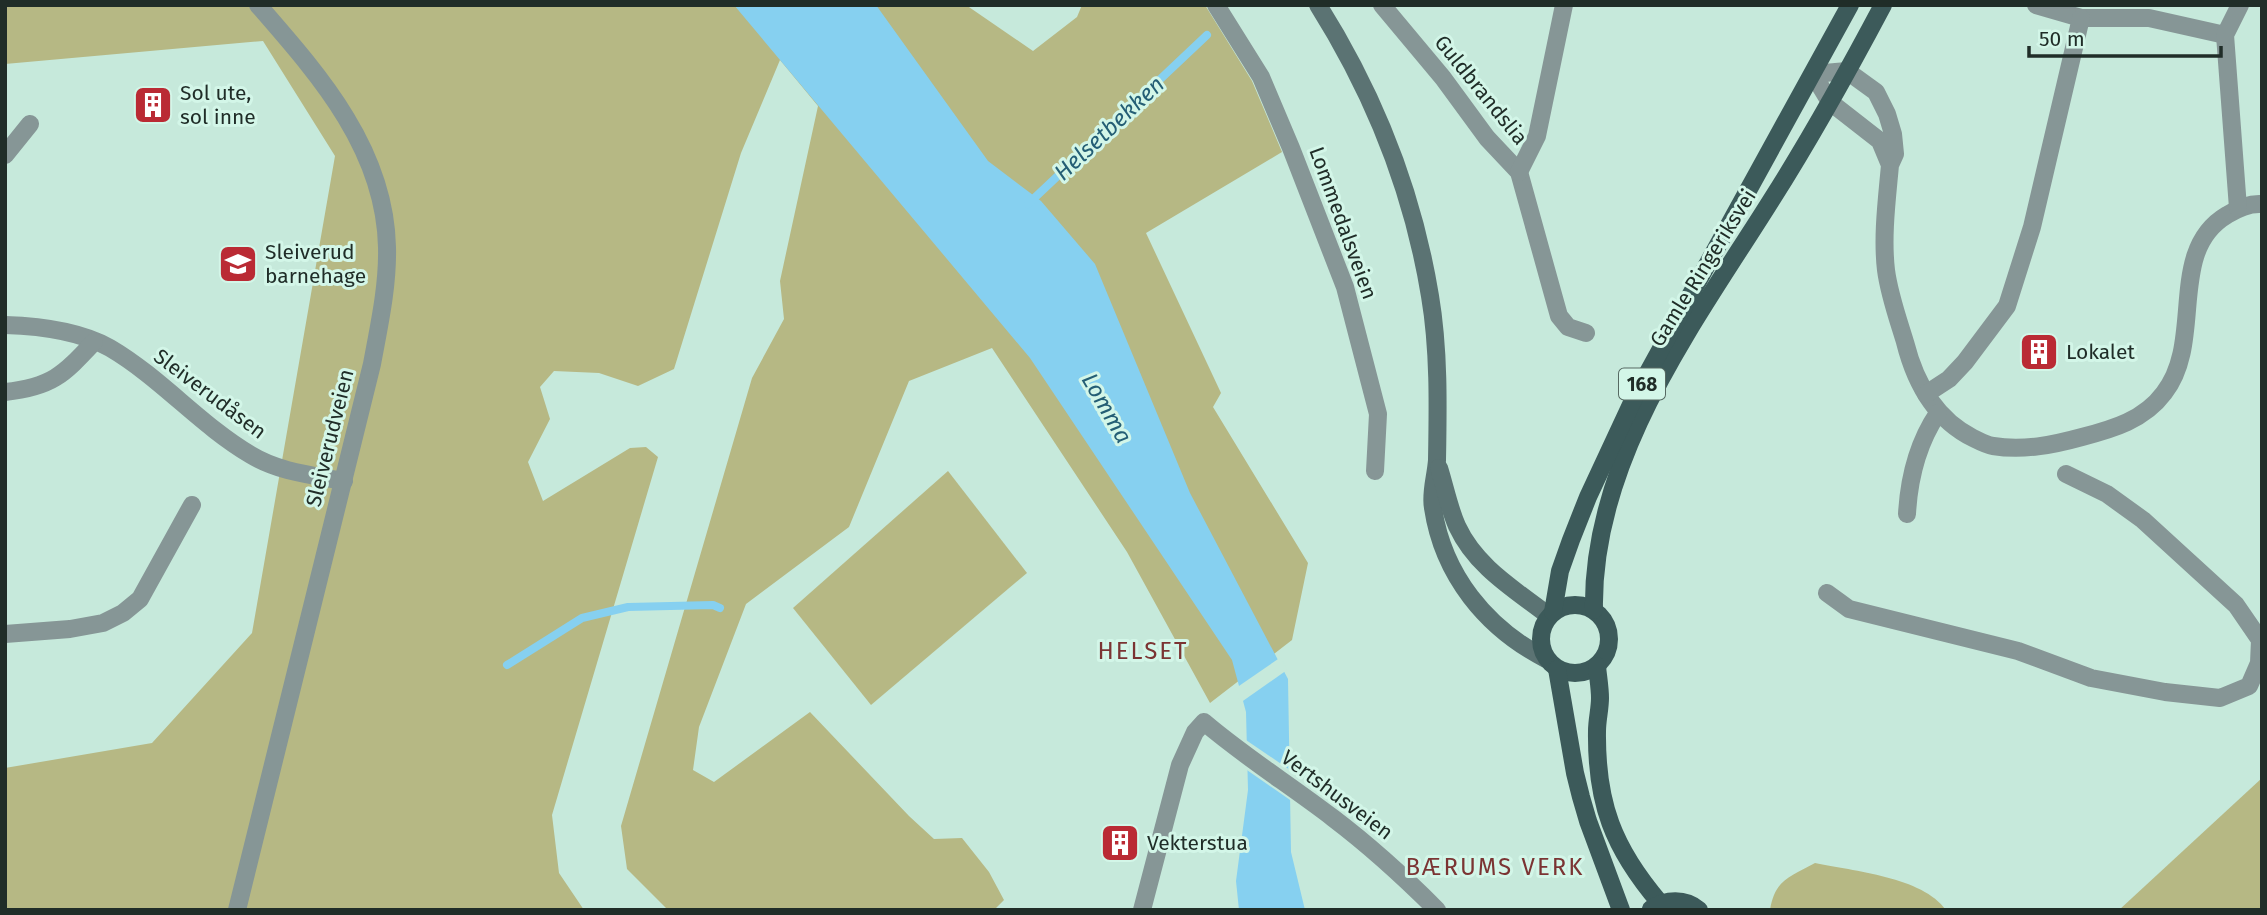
<svg xmlns="http://www.w3.org/2000/svg" width="2267" height="915" font-family="'Fira Sans',sans-serif">
	<rect width="100%" height="100%" fill="#c6e9db"/>
	<g fill="#b6b884">
		<polygon points="5,5 966,5 1033,51 1077,17 1082,5 1205,5 1252,81 1282,152 1146,233 1221,393 1213,407 1308,563 1292,640 1210,703 1127,552 992,348 909,381 849,527 746,604 699,727 693,770 714,782 810,712 909,816 934,839 962,838 989,872 1004,900 994,910 668,910 627,869 621,826 752,378 784,319 780,281 818,106 780,60 741,153 674,369 638,386 599,373 554,371 540,387 550,419 528,462 543,501 630,448 646,447 658,457 552,815 559,873 584,910 5,910 5,768 152,743 252,633 335,156 263,41 5,64"/>
		<polygon points="948,471 1027,573 871,705 793,608"/>
		<polygon points="2262,778 2262,910 2119,910"/>
		<path d="M1815,863C1853,871 1923,877 1946,910H1770C1775,879 1790,877 1815,863Z"/>
	</g>
	<polygon fill="#86d0f0" points="734,5 876,5 988,161 1041,201 1095,264 1190,493 1288,679 1291,852 1305,910 1239,910 1236,881 1248,790 1246,712 1232,660 1030,358"/>
	<g fill="#c6e9db">
		<polygon points="1281,657 1287,670 1240,703 1236,688"/>
		<polygon points="1243,738 1293,772 1293,802 1244,768"/>
	</g>
	<g fill="none" stroke-linecap="round" stroke-linejoin="round">
		<g stroke="#86d0f0" stroke-width="8">
			<polyline points="1028,204 1207,35"/>
			<polyline points="507,665 582,618 628,607 713,605 720,608"/>
		</g>
		<g stroke="#869696" stroke-width="18">
			<polyline points="1216,5 1261,77 1291,148 1345,287 1378,414 1375,471"/>
			<polyline points="1382,5 1443,78 1487,138 1519,172 1559,316 1568,327 1586,333"/>
			<polyline points="2036,5 2081,18 2149,18 2225,35"/>
			<polyline points="5,155 30,124"/>
			<path d="M1890,165L1880,141L1830,102L1813,74L1847,71L1876,92L1887,114L1893,134L1895,154L1890,165C1887,199 1882,236 1886,270C1889,294 1898,319 1905,342C1915,382 1935,419 1973,438C1979,441 1986,445 1993,446C2023,451 2053,445 2082,437C2113,429 2144,420 2164,393C2205,341 2166,251 2227,215C2238,208 2249,203 2262,204"/>
			<polyline points="1519,172 1537,136 1564,5"/>
			<polyline points="2238,208 2225,35 2240,5"/>
			<path d="M5,325C39,326 80,331 110,348C161,378 200,425 251,455C279,472 312,475 344,481"/>
			<path d="M5,392C52,387 63,375 94,342"/>
			<polyline points="1926,394 1949,379 1965,362 2007,306 2032,227 2081,18"/>
			<path d="M1907,514C1909,478 1917,444 1938,413"/>
			<polyline points="1827,593 1849,609 2018,651 2091,678 2165,692 2220,698 2249,686 2259,663 2260,640 2236,605 2143,520 2107,494 2066,474"/>
			<polyline points="5,634 70,629 103,623 123,613 140,599 192,505"/>
			<path d="M1142,910L1180,765L1195,732L1204,722C1245,757 1290,785 1333,818C1370,846 1404,877 1437,910"/>
		</g>
		<path stroke="#869696" stroke-width="18" d="M237,910L372,364C379,326 388,286 387,247C385,149 319,75 258,5"/>
		<g stroke="#5b7373" stroke-width="18">
			<path d="M1318,5C1374,94 1413,192 1430,296C1439,349 1438,406 1437,460C1436,476 1430,493 1433,508C1443,575 1486,628 1546,659"/>
			<path d="M1439,468C1445,487 1449,508 1457,526C1476,567 1514,589 1549,616"/>
		</g>
		<g stroke="#3c5a5a" stroke-width="18">
			<circle cx="1575" cy="639" r="34"/>
			<path d="M1594,610C1591,458 1695,322 1772,199C1812,136 1848,71 1883,5"/>
			<polyline points="1553,612 1560,571 1571,540 1588,497 1635,396 1850,5"/>
			<path d="M1597,666C1598,677 1600,688 1600,698C1600,709 1597,720 1597,731C1596,803 1613,848 1660,903"/>
			<polyline points="1557,669 1575,773 1581,797 1588,821 1621,910"/>
			<path d="M1651,909C1666,899 1685,898 1699,910"/>
		</g>
	</g>
	<defs>
		<g id="building-square" transform="scale(2.0125)"><rect x="-9" y="-9" width="18" height="18" rx="4" fill="#ba2a34" stroke="#d3f6e8"/><path d="M-4-6H4V6H1V3H-1V6H-4ZM-2.5-4.3h1.7v1.8h-1.7ZM.8-4.3h1.7v1.8H.8ZM-2.5-1h1.7V.8h-1.7ZM.8-1h1.7V.8H.8Z" fill="#fff"/></g>
		<g id="school-square" transform="scale(2.0125)"><rect x="-9" y="-9" width="18" height="18" rx="4" fill="#ba2a34" stroke="#d3f6e8"/><path d="M0-5L7-2L0 1L-7-2ZM-4 1L0 2.5L4 1V4Q0 6-4 4Z" fill="#fff"/></g>
	</defs>
	<g fill-rule="evenodd">
		<use href="#building-square" x="153" y="105"/>
		<use href="#school-square" x="238" y="264"/>
		<use href="#building-square" x="2039" y="352"/>
		<use href="#building-square" x="1120" y="843"/>
	</g>
	<g text-anchor="middle" stroke-width="6" stroke-linejoin="round" paint-order="stroke">
		<rect fill="#d3f6e8" stroke="#566962" stroke-width="2" x="1619" y="368.5" width="46" height="31" rx="5"/>
		<g font-size="19" font-weight="bold" fill="#202d28">
			<text x="1642" y="391">168</text>
		</g>
		<g font-size="21" fill="#202d28" stroke="#d3f6e8">
			<text transform="translate(1481 90) rotate(51)" y="7">Guldbrandslia</text>
			<text transform="translate(1343 223) rotate(70)" y="7">Lommedalsveien</text>
			<text transform="translate(1703 268) rotate(-58)" y="7">Gamle Ringeriksvei</text>
			<text transform="translate(210 394) rotate(37)" y="7">Sleiverudåsen</text>
			<text transform="translate(330 438) rotate(-76)" y="7">Sleiverudveien</text>
			<text transform="translate(1337 795) rotate(37)" y="7">Vertshusveien</text>
		</g>
		<g font-size="21" fill="#202d28" stroke="#d3f6e8" text-anchor="start">
			<text x="180" y="100">Sol ute,<tspan x="180" dy="24">sol inne</tspan></text>
			<text x="265" y="259">Sleiverud<tspan x="265" dy="24">barnehage</tspan></text>
			<text x="2066" y="359">Lokalet</text>
			<text x="1147" y="850">Vekterstua</text>
		</g>
		<g font-size="23" font-style="italic" fill="#245e75" stroke="#d3f6e8">
			<text transform="translate(1109 128) rotate(-43)" y="8">Helsetbekken</text>
			<text transform="translate(1107 408) rotate(60)" y="8">Lomma</text>
		</g>
		<g font-size="24" letter-spacing="2" fill="#7b3433" stroke="#d3f6e8">
			<text x="1143" y="659">HELSET</text>
			<text x="1495" y="875">BÆRUMS VERK</text>
		</g>
	</g>
	<rect width="2267" height="915" fill="none" stroke="#202d28" stroke-width="14"/>
	<path d="M2029 46v10h192v-10" fill="none" stroke="#202d28" stroke-width="3.5"/>
	<text x="2039" y="46" font-size="21" fill="#202d28" stroke="#d3f6e8" stroke-width="5" paint-order="stroke">50 m</text>
</svg>
